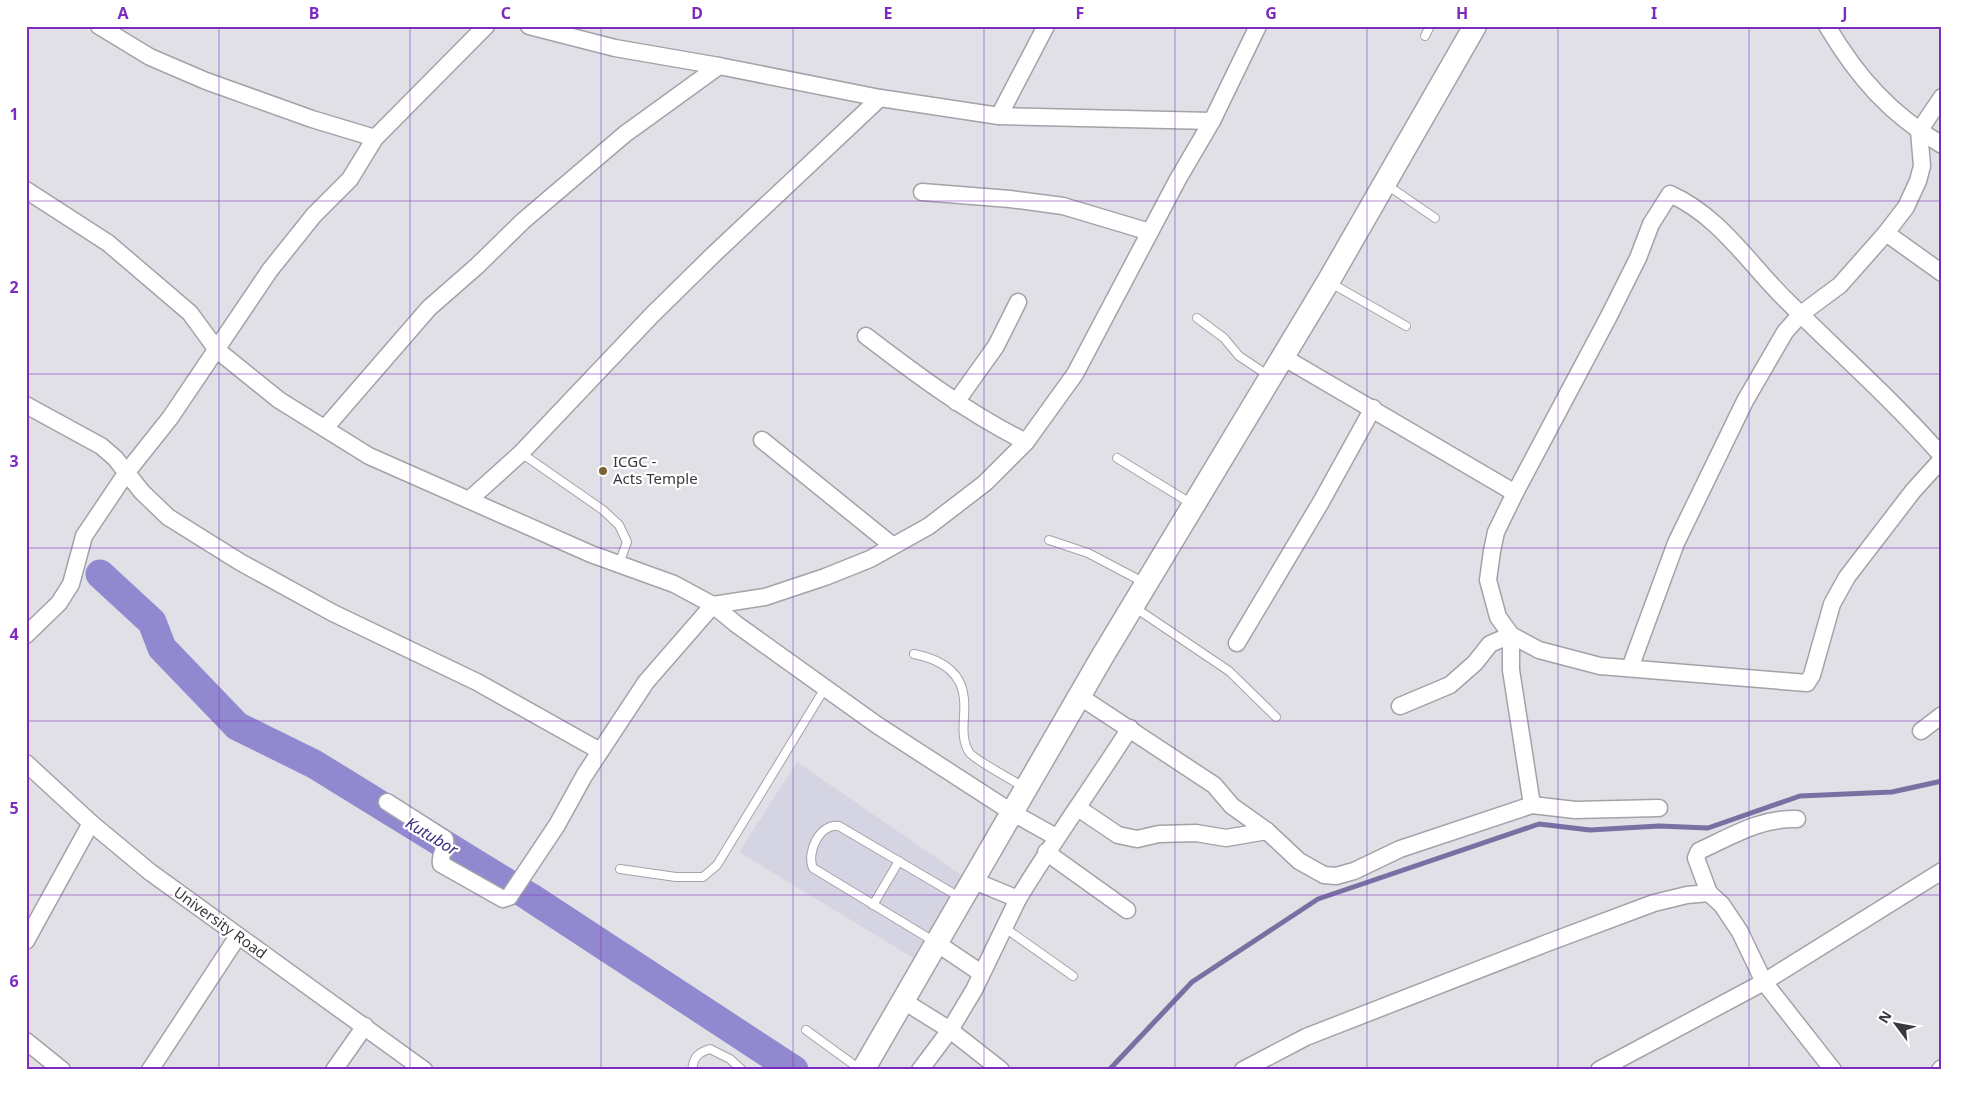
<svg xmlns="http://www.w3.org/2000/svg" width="1968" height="1096" font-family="'Noto Sans',sans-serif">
	<rect width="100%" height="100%" fill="#e0e0e6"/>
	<polygon fill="#d5d4e2" points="797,762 967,879 915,959 739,852"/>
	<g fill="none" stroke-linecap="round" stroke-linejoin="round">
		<polyline stroke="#7771a3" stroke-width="5" points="1109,1070 1192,982 1318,899 1539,824 1590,830 1659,826 1708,828 1800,796 1892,792 1942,781"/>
		<polyline stroke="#9189d0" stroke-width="29" points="100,574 152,622 162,648 237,726 314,764 530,897 794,1070"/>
		<g stroke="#a2a2a8" stroke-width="10">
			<g id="service">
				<polyline points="1425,36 1430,26"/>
				<polyline points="1387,185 1435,218"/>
				<polyline points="1329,282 1406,326"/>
				<polyline points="1197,318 1224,338 1239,356 1269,376"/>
				<polyline points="521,453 603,510 619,525 627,542 619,564"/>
				<polyline points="1117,458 1192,504"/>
				<polyline points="1049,540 1088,553 1145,583"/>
				<polyline points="1134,607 1229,671 1276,717"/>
				<path d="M914,654C939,659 962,671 964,699C966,717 959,735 969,752C973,759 1014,781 1024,787"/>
				<polyline points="620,869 676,877 703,877 717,865 825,688"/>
				<polyline points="873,905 899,861"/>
				<polyline points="1005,928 1073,976"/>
				<path d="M935,942L813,868C806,852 820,823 839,826L961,898"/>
				<polyline points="806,1030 861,1070"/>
				<path d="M692,1070C694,1057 697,1053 710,1049L730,1059L742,1070"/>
			</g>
		</g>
		<g stroke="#a2a2a8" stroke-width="19">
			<g id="minor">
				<polyline points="99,26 150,57 206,81 312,119 375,138"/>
				<polyline points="529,26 615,48 719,66 880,98 999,116 1212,121"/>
				<path d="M1827,26C1858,78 1890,114 1942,145"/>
				<polyline points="999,116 1046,26"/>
				<polyline points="26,190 108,243 190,313 217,350 279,400 369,456 591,554 674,584 713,605 736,624 877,725 1013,813 1056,837"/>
				<polyline points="922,192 1010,199 1063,206 1150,232"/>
				<polyline points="1886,233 1942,273"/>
				<path d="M866,336C917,375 968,413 1026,442"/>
				<polyline points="1283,357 1515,493"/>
				<polyline points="956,402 996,346 1018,302"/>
				<polyline points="26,405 101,446 115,458 142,492 168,517 240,562 333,613 477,682 600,751"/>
				<polyline points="325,428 429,308 477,266 523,221 625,134 719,66"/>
				<polyline points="762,440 893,546"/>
				<polyline points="470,499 521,453 652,315 713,255 880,98"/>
				<polyline points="26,635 59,603 71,584 84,536 127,472 170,418 270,270 314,215 350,179 375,138 486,26"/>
				<polyline points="1237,643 1321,502 1373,408"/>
				<polyline points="1630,668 1676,543 1745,401 1785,332 1801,314 1840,285 1886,233 1906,207 1918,181 1922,166 1919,131 1942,97"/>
				<polyline points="1079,696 1214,785 1232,806 1267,831 1299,861 1324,875 1336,876 1354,871 1400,849 1532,805 1575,810 1659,808"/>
				<polyline points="1400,706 1450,685 1475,663 1490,644 1511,635 1539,650 1600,666 1807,683 1812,675 1832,604 1847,577 1913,491 1942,459"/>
				<polyline points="1921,731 1942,715"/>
				<polyline points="26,763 91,823 150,872 424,1070"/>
				<path d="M387,802L445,839C447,849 439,854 441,864L503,899L509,897L557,825L584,776L646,682L713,605L765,597L825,577L870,559L929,526L985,483L1026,442L1075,374L1178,179L1212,121L1258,26"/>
				<path d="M1532,805L1511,670V635L1498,617L1488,580L1492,551L1496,532L1515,493L1609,316L1638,258L1651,224L1670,194C1719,216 1747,261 1784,298C1837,351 1892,399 1942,456"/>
				<polyline points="1078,808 1118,835 1137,839 1159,834 1196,833 1226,838 1267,831"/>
				<path d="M1797,819C1760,818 1732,836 1699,851L1696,858L1709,893L1722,905L1740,932L1764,982L1833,1070"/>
				<polyline points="1046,852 1127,910"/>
				<path d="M1018,899C1053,841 1093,786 1130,728"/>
				<polyline points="26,941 91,823"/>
				<polyline points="935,942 981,973"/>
				<polyline points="902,1000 950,1030 1001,1070"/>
				<polyline points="26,1041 62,1070"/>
				<polyline points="150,1070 238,936"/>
				<polyline points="334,1070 365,1026"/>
				<polyline points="920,1070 950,1030 974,990 1018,899 972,880"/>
				<polyline points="1243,1070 1306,1037 1547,943 1654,903 1687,895 1709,893"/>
				<polyline points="1599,1070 1764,982 1942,871"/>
				<polyline points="1940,1070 1942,1068"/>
			</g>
		</g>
		<g stroke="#a2a2a8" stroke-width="25">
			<polyline id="secondary" points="863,1070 1102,657 1328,282 1475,26"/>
		</g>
		<use href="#service" stroke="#fff" stroke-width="8"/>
		<use href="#minor" stroke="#fff" stroke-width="16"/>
		<use href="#secondary" stroke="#fff" stroke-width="22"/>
	</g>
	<path fill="none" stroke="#7b2cbf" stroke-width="1" stroke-opacity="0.55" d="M219,26V1070M410,26V1070M601,26V1070M793,26V1070M984,26V1070M1175,26V1070M1367,26V1070M1558,26V1070M1749,26V1070M26,201H1942M26,374H1942M26,548H1942M26,721H1942M26,895H1942"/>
	<circle fill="#7d6133" stroke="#fff" stroke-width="2" cx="603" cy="471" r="5"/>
	<g text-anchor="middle" stroke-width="4.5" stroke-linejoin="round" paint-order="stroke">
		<g font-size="15" fill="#39383b" stroke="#fff" text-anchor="start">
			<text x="613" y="467">ICGC -<tspan x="613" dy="17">Acts Temple</tspan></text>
		</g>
		<g font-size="15" fill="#39383b" stroke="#fff">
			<text transform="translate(220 923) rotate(36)" y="5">University Road</text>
		</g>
		<g font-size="16" font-style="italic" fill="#3d2a7d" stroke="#fff">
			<text transform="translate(432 836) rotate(31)" y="6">Kutubor</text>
		</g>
	</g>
	<rect width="1968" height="1096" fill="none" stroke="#ffffff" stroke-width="55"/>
	<g transform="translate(1896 1024) rotate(302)" stroke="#ffffff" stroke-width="4" paint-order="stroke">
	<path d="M0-4L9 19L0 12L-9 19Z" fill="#39383b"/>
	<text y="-8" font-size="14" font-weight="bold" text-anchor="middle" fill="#39383b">N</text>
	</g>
	<rect x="28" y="28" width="1912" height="1040" fill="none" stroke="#7b2cbf" stroke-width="2"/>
	<g font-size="16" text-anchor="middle" font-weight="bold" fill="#7b2cbf">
		<text x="123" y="19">A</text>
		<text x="314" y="19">B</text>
		<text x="506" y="19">C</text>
		<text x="697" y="19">D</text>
		<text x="888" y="19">E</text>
		<text x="1080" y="19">F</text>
		<text x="1271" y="19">G</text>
		<text x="1462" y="19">H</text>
		<text x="1654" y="19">I</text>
		<text x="1845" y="19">J</text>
		<text x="14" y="120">1</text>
		<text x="14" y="293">2</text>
		<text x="14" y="467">3</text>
		<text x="14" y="640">4</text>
		<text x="14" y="814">5</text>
		<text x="14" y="987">6</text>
	</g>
</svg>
